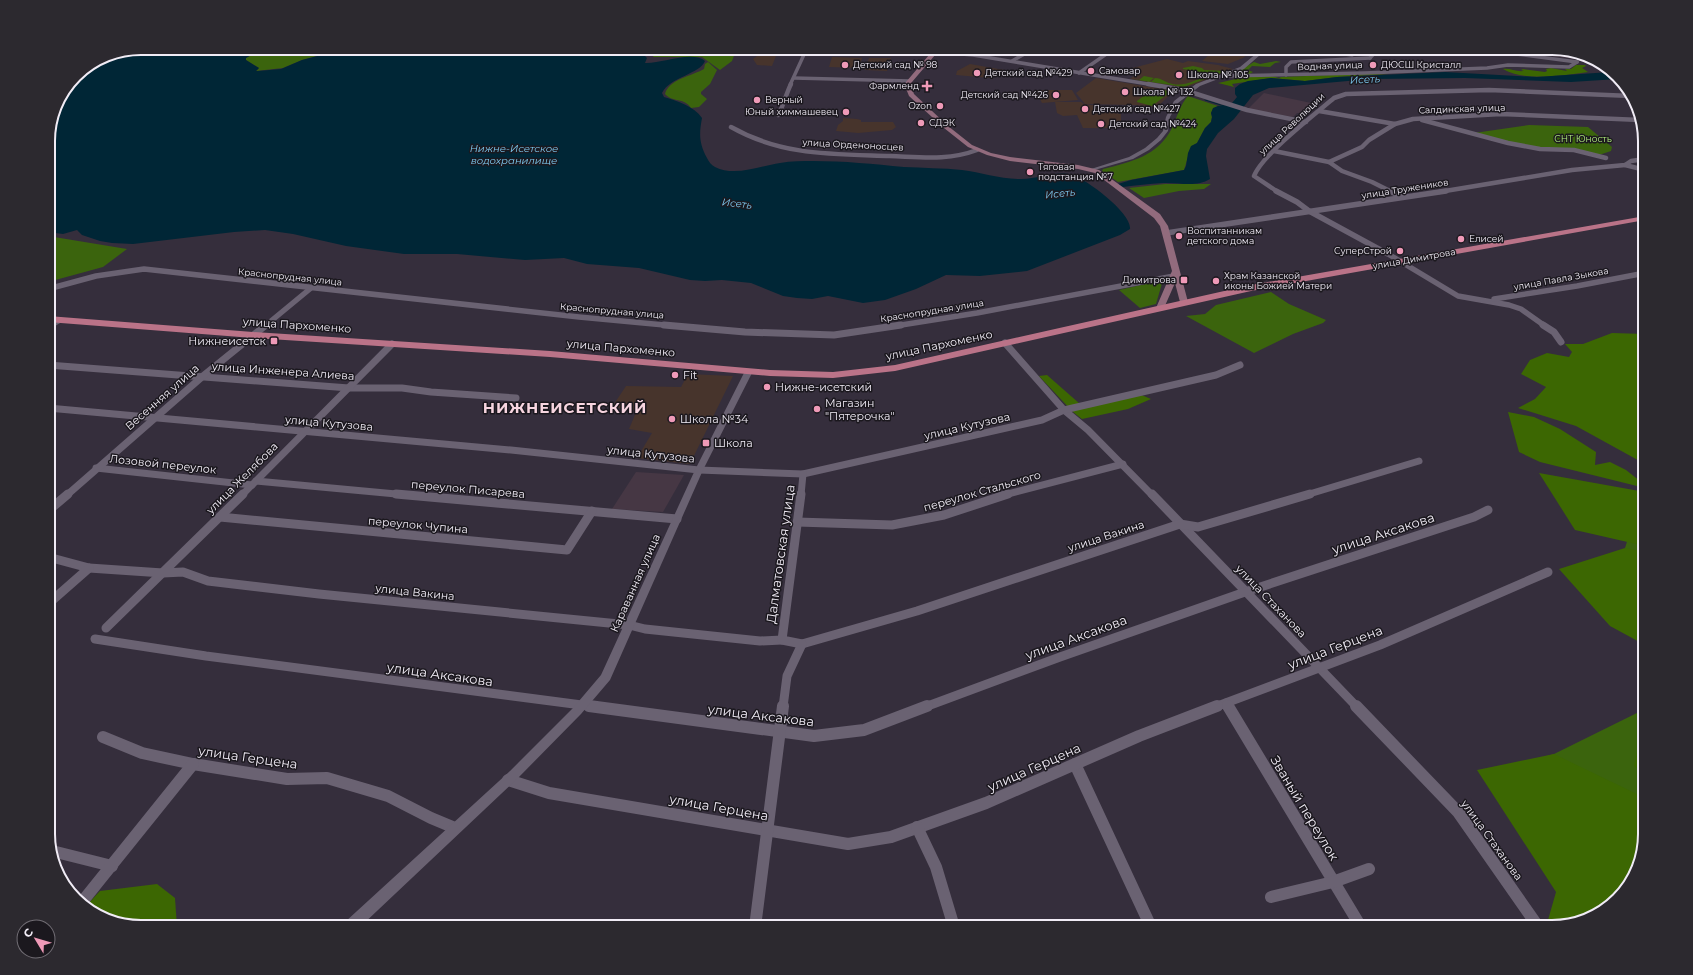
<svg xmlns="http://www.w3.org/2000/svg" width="1693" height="975" font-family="Montserrat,sans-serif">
	<rect width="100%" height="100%" fill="#352e3c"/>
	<g fill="#463744">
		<polygon points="1480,48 1551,48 1599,62 1521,52 1519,53"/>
		<polygon points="1264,93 1316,104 1304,114 1297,113 1293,117 1248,109"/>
		<polygon points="636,472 684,475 663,512 612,509"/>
	</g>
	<g fill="#47342c">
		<polygon points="1217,48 1256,48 1243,58 1228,64 1202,61"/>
		<polygon points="757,56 776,56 772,66 757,65 753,59"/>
		<polygon points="832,57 862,58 859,68 829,67"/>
		<polygon points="869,58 891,58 887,71 865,70"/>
		<polygon points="1167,59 1183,63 1188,61 1218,65 1233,69 1185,88 1130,79 1135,75 1125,70"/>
		<polygon points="970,64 1004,70 989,78 956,75 957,71"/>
		<polygon points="1096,78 1174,91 1157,107 1133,105 1085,104 1076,93"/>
		<polygon points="1035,90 1072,90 1078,100 1042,103"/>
		<polygon points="1055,102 1081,102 1084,104 1115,108 1115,113 1121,114 1121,128 1083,128 1077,115 1063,116 1057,113"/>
		<polygon points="843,118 857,119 861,120 861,122 893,122 896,127 892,130 858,133 836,131 838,125 843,121"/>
		<polygon points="688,374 733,376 690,464 637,458 652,433 629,429 637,410 612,407 626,386 681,387"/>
	</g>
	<g fill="#3b640d">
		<polygon points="264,48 333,48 324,52 321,55 302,60 283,68 256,71 259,68 246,60 246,58"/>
		<polygon points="667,48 737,48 732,61 720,70 702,57 653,57 654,55"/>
		<polygon points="1276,61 1281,62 1275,63 1270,67 1252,66 1248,70 1253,72 1248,75 1235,73 1254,62 1260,64"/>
		<path d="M708,62L717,70L710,84L701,92V94L707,99L699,107L691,108C684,97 673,103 665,94C669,79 692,76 704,69L705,64Z"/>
		<path d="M1193,66L1202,68L1204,70L1226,71L1184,87L1131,79L1139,80L1144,76L1154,78L1150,81L1151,82L1155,78C1162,78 1166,83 1173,84C1185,87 1200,78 1210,74L1183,69V68Z"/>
		<polygon points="1153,89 1165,90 1169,93 1152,106 1137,102 1137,101"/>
		<path d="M1188,96L1218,106L1213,109L1211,113L1212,117L1211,122L1205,128L1197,143L1191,147L1184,170L1118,182L1102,171L1103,169C1131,162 1158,156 1172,128C1177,117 1180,105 1188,96Z"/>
		<polygon points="1529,125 1588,127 1612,147 1611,151 1599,155 1578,150 1531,147 1474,133"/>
		<polygon points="1165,184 1211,184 1204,189 1179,191 1144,198 1129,188"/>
		<polygon points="48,236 127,249 103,267 48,282"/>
		<polygon points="1163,280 1156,304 1140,308 1119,290"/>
		<polygon points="1271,292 1289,304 1326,320 1323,323 1293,334 1254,353 1186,316 1205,314 1216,305"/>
		<polygon points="1645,483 1645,698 1625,548"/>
		<polygon points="1645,709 1645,834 1633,880 1485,774 1554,754"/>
	</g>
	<g fill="#3c6702">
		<path d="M1576,65H1585L1586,66L1582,68L1588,72C1565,75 1523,82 1503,69C1510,68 1516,72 1524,71L1521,70L1523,69L1545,72L1547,71L1546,69L1551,68L1567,71L1565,69H1571Z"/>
		<path d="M1384,73L1388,74L1337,77L1305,81L1271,78L1232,84L1234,87L1218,83C1235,79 1263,72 1279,78L1281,77Z"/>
		<polygon points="1612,333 1645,334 1645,464 1576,426 1518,408 1535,399 1546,387 1521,374 1530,360 1547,353 1569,357 1572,352 1565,344 1583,344"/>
		<polygon points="1047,375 1080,404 1139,394 1151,399 1128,409 1082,419 1073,412 1039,376"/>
		<polygon points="1508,412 1534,417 1560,429 1596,452 1595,465 1610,462 1626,470 1645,485 1645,488 1540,462 1519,452"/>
		<polygon points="1539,473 1645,492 1645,546 1575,530"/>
		<polygon points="1625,548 1645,552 1645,645 1610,626 1559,569"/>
		<polygon points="1645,715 1645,774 1634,766"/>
		<polygon points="1554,754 1645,798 1645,834 1633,880 1598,914 1552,927 1546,927 1556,892 1477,770"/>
		<polygon points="157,884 175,898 177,927 141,927 95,915 86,906 100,891"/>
	</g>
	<g fill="#002636">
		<path d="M142,48H264L246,58V60L259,68L256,71H258L281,69L302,60L321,55L324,52L333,48H657L645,56L647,58L645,63C660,64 693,50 705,61C700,74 670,77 662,93L664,97C677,101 694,106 702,118C699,134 699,143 707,158C709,162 711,165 715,167C735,177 759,166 780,163C791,161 803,161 813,161C844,161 874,164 904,167C923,168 943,168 962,170C981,172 999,179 1019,179C1037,180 1055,170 1073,175C1087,180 1132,213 1130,229L1120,235L1027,271L980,276L946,275L916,289L885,300L863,303L828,296L812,299L797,298L783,296L751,283L722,280L705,281L690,280L639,268L587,264L564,258L525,260L457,254H404L346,246L293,234L265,230L234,232L133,244L112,243L100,241L82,235L77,230L63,234L48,232V136L58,100L76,75L106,55Z"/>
		<path d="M1445,72L1537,77L1610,72L1618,79L1571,82L1465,78L1370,79L1269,88L1253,95L1234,119L1218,133L1207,149L1206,156L1210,179C1196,188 1178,182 1163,183C1149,184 1136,185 1123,187L1118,184L1131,180L1184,170L1186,166L1188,153L1191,146L1197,143L1205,128L1211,122L1212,117L1211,113L1213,108L1218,106L1227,105L1232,103L1237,97L1235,94V88L1240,84L1248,81L1271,78L1305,81L1337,77Z"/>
	</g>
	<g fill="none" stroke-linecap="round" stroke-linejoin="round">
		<polyline stroke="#002636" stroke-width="1" points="1205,100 1224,106"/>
		<g stroke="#6a6272" stroke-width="3.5">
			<polyline points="894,48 973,55 1154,85"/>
			<polyline points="1300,48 1352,55"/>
			<polyline points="1470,48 1577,62"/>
			<polyline points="1444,49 1477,53"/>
			<polyline points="769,54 775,48"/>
			<polyline points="1370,58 1379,48"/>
			<polyline points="1012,61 1035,48"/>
			<polyline points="1079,73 1115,48"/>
			<polyline points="1286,75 1286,67 1291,62 1370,58"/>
			<polyline points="1225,76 1365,73 1487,68 1508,65 1569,67 1577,62"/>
			<polyline points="794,78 910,81"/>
			<polyline points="790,85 807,48"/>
		</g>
		<g stroke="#6a6272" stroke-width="4.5">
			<polyline points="1148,84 1184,90 1247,110 1306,122"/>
			<polyline points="1319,111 1395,124"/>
			<path d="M778,115C783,107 786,94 791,84"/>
			<polyline points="1422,120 1508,143 1540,149 1574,150 1606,158"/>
			<path d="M731,127C782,156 833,154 890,156C920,157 948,161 977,150"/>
			<polyline points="1274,151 1329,162"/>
			<polyline points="1625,165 1645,170"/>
			<path d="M1278,192L1254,176C1262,155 1315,114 1334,98L1346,94L1489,90L1631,96"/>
			<polyline points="1392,192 1372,182 1342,171 1329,162 1362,147 1369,140 1395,124 1413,119 1501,114 1640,120"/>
			<polyline points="1439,192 1572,170 1625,165 1631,161 1645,159"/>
		</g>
		<g stroke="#6a6272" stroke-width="5.5">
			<polyline points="1276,191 1297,202 1309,211 1388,254 1458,296 1509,305 1521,309 1545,326"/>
			<polyline points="1390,191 1402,197"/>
			<polyline points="1166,233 1446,191"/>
			<polyline points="48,289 96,276 144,269 579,317 675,326"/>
			<polyline points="1494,299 1577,286 1645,273"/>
			<polyline points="50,326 60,320"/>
			<polyline points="265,326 311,288"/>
			<polyline points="895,326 977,313 1174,276"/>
		</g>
		<g stroke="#6a6272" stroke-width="7">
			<polyline points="664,325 745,332 834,335 901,325"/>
			<polyline points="1543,325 1554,332 1561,342"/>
			<polyline points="48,327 52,325"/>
			<polyline points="1005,343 1064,410 1088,430 1152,495"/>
			<polyline points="48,365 349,388 402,388 431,392 516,398"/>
			<polyline points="48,408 511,450 699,470 803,474 1042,420 1064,410 1216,375 1240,365"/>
			<polyline points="96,468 252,485"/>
			<polyline points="256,481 407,495"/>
			<polyline points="67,495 203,376 266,325"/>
			<polyline points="242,495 392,344"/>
			<polyline points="801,495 803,474"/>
			<polyline points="1004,495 1123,464"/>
			<polyline points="1306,495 1419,461"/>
		</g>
		<g stroke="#6a6272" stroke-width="9">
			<polyline points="396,494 677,519"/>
			<polyline points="1152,494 1357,707"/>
			<polyline points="48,511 68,494"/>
			<polyline points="220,517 567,550 592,511"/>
			<polyline points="797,522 892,525 944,515 1008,494"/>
			<polyline points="48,557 89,568 163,573 183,572 208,581 319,594 629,625 645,629 760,641 782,640"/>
			<polyline points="48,604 89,568"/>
			<polyline points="106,628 243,494"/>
			<polyline points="95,639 206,656 597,707"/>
			<polyline points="802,644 917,611 1180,524 1198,527 1310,494"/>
			<polyline points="1226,703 1229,707"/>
			<polyline points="783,707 787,676 802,644 782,640 801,494"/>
			<polyline points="925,707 1060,657 1245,592 1474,517 1488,510"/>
			<polyline points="1215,707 1380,645 1548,572"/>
		</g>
		<g stroke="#6a6272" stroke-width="12">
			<polyline points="589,706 814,736 864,730 927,706"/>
			<polyline points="1228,706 1361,927"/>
			<polyline points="1356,706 1458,812 1537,925"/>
			<polyline points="103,737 142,753 193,764 287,779 327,778 388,796 431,818 455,828"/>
			<polyline points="1075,764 1151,927"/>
			<polyline points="508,780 549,793 848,844 891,837 986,803 1139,736 1217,706"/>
			<polyline points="917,827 936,867 954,927"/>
			<polyline points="52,851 112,866"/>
			<polyline points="1271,897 1333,882 1369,869"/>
			<polyline points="82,902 193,764"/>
			<polyline points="755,927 783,706"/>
		</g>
		<g fill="#6a6272" fill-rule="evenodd">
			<polygon points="1263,48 1268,48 1244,69 1200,86 1178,103 1170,117 1168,131 1161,140 1149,150 1133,159 1091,171 1091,169 1129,157 1145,148 1157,138 1163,131 1166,117 1174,101 1196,84 1240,67"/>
			<polygon points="746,369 752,369 753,371 703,470 610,680 581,714 518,778 360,927 343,927 345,922 510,771 573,708 601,675 695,470"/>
		</g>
		<polygon fill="#926b7d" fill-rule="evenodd" points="935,48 941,48 912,82 911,86 914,94 948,126 972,145 991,153 1010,157 1078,165 1099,170 1160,214 1168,226 1188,302 1187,304 1184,305 1180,302 1175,283 1164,308 1160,311 1157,310 1156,308 1172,271 1160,226 1154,218 1095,173 1078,169 1010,161 987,155 968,147 944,128 909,96 905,86 906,82"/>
		<polygon fill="#ba7388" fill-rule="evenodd" points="1645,216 1645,220 1251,291 895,371 833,378 770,376 550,357 253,338 48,322 48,316 253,332 550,351 770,370 833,372 895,365 1251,285"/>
	</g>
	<g fill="#ef9ab8" stroke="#1b181e" stroke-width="1.5">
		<circle cx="845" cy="65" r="4"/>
		<circle cx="1373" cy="65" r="4"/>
		<circle cx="1091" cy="71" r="4"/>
		<circle cx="977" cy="73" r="4"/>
		<circle cx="1179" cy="75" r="4"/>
		<path d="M925 80h4v4h4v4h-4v4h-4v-4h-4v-4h4z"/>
		<circle cx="1125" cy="92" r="4"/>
		<circle cx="1056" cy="95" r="4"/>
		<circle cx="757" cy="100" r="4"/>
		<circle cx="940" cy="106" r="4"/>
		<circle cx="1085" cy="109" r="4"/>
		<circle cx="846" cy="112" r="4"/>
		<circle cx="921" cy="123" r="4"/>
		<circle cx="1101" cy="124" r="4"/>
		<circle cx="1030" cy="172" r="4"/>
		<circle cx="1179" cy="236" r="4"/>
		<circle cx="1461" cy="239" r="4"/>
		<circle cx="1400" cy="251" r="4"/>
		<rect x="1180" y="276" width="8" height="8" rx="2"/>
		<circle cx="1216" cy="281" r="4"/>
		<rect x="270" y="337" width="8" height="8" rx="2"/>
		<circle cx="675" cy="375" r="4"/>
		<circle cx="767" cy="387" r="4"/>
		<circle cx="817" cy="409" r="4"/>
		<circle cx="672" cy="419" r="4"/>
		<rect x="702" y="439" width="8" height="8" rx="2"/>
	</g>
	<g text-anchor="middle" stroke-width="3" stroke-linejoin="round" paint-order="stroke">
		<g font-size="9" fill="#f1ecf6" stroke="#1b181e" text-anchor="start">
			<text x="853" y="68">Детский сад № 98</text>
			<text x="1381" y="68">ДЮСШ Кристалл</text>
			<text x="1099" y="74">Самовар</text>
			<text x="985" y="76">Детский сад №429</text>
			<text x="1187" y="78">Школа № 105</text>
			<text x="919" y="89" text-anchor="end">Фармленд</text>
			<text x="1133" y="95">Школа № 132</text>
			<text x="1048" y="98" text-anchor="end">Детский сад №426</text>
			<text x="765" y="103">Верный</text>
			<text x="932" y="109" text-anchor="end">Ozon</text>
			<text x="1093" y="112">Детский сад №427</text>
			<text x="838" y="115" text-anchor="end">Юный химмашевец</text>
			<text x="929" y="126">СДЭК</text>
			<text x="1109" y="127">Детский сад №424</text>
			<text x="1038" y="170">Тяговая<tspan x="1038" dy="10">подстанция №7</tspan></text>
			<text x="1187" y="234">Воспитанникам<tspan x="1187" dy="10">детского дома</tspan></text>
			<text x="1469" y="242">Елисей</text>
			<text x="1392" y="254" text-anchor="end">СуперСтрой</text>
			<text x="1224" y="279">Храм Казанской<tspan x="1224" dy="10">иконы Божией Матери</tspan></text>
			<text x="1176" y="283" text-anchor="end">Димитрова</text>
		</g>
		<g font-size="9" fill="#f1ecf6" stroke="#1b181e">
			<text transform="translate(1330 66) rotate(-2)" y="3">Водная улица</text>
			<text transform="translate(1462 109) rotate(-2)" y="3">Салдинская улица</text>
			<text transform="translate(1292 124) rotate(-43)" y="3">улица Революции</text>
			<text transform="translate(853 145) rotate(3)" y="3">улица Орденоносцев</text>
			<text transform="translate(1405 189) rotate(-9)" y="3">улица Тружеников</text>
			<text transform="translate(1414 259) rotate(-10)" y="3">улица Димитрова</text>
			<text transform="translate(290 277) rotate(6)" y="3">Краснопрудная улица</text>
			<text transform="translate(1561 279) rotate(-10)" y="3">улица Павла Зыкова</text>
			<text transform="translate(612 311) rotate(5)" y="3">Краснопрудная улица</text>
			<text transform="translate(932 311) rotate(-9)" y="3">Краснопрудная улица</text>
		</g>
		<g font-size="9" fill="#b4f280" stroke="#1b181e">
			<text x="1583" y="142">СНТ Юность</text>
		</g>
		<g font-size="10" font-style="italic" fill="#7ecdf4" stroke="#1b181e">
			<text transform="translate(1365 79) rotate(-3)" y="4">Исеть</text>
			<text x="514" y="152">Нижне-Исетское<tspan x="514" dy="12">водохранилище</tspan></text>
			<text transform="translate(1060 193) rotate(-6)" y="4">Исеть</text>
			<text transform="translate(737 203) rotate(7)" y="4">Исеть</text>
		</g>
		<g font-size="11" fill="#f1ecf6" stroke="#1b181e">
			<text transform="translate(297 325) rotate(4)" y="4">улица Пархоменко</text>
			<text transform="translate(939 345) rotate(-12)" y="4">улица Пархоменко</text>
			<text transform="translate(621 348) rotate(5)" y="4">улица Пархоменко</text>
			<text transform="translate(283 371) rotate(4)" y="4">улица Инженера Алиева</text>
			<text transform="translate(162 397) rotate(-41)" y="4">Весенняя улица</text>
			<text transform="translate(329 423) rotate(5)" y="4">улица Кутузова</text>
			<text transform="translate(967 426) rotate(-13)" y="4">улица Кутузова</text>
			<text transform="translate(651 454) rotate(6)" y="4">улица Кутузова</text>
			<text transform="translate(163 464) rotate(6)" y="4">Лозовой переулок</text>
			<text transform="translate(242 478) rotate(-45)" y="4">улица Желябова</text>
			<text transform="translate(468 489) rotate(5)" y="4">переулок Писарева</text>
			<text transform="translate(982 491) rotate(-16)" y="4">переулок Стальского</text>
			<text transform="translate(418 525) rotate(5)" y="4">переулок Чупина</text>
			<text transform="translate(1106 536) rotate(-18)" y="4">улица Вакина</text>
			<text transform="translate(635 583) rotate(-66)" y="4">Караванная улица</text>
			<text transform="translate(415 592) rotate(6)" y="4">улица Вакина</text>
			<text transform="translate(1271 601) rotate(46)" y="4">улица Стаханова</text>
			<text transform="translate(1492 840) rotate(54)" y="4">улица Стаханова</text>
		</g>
		<g font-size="11" fill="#f1ecf6" stroke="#1b181e" text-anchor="start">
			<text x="266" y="345" text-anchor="end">Нижнеисетск</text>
			<text x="683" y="379">Fit</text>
			<text x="775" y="391">Нижне-исетский</text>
			<text x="825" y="407">Магазин<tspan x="825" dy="13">"Пятерочка"</tspan></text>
			<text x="680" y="423">Школа №34</text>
			<text x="714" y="447">Школа</text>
		</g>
		<g font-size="13" fill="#f1ecf6" stroke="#1b181e">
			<text transform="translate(1383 533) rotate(-18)" y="5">улица Аксакова</text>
			<text transform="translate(780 554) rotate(-82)" y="5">Далматовская улица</text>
			<text transform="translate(1076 637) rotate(-20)" y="5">улица Аксакова</text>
			<text transform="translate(1335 647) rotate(-21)" y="5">улица Герцена</text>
			<text transform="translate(440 674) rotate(8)" y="5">улица Аксакова</text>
			<text transform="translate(761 715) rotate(7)" y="5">улица Аксакова</text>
			<text transform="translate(248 757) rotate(8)" y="5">улица Герцена</text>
			<text transform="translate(1034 767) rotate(-24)" y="5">улица Герцена</text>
			<text transform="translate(719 807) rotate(10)" y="5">улица Герцена</text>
			<text transform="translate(1305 808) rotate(59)" y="5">Званый переулок</text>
		</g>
		<g font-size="15" font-weight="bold" letter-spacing="1" fill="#f7d5e0" stroke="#1b181e">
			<text x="565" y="413">НИЖНЕИСЕТСКИЙ</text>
		</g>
	</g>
	<path d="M0 0H1693V975H0ZM141 55H1552A86 86 0 0 1 1638 141V834A86 86 0 0 1 1552 920H141A86 86 0 0 1 55 834V141A86 86 0 0 1 141 55Z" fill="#2c292f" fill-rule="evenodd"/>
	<path fill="none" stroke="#f1ecf6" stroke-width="2" d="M141 55H1552A86 86 0 0 1 1638 141V834A86 86 0 0 1 1552 920H141A86 86 0 0 1 55 834V141A86 86 0 0 1 141 55Z"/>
	<g transform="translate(36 939) rotate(308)"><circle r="19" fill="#1b181e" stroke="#716d74"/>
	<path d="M0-3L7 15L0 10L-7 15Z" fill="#ef9ab8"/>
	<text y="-6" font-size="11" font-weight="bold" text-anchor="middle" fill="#f1ecf6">С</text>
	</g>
</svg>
